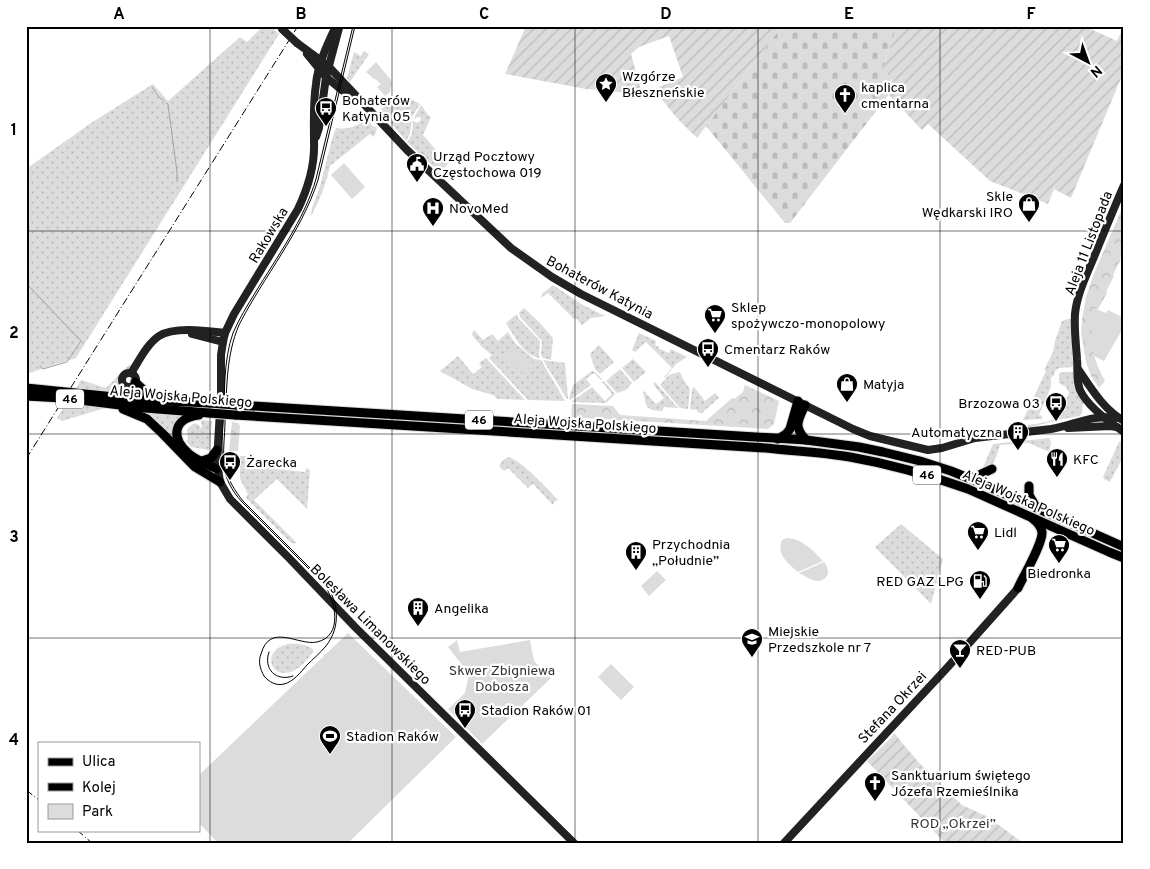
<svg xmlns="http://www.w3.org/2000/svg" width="1150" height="869" font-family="Overpass,sans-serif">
	<defs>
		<pattern id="grass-dots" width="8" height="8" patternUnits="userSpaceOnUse" patternTransform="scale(1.25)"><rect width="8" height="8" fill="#dcdcdc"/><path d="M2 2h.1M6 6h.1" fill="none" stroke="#bbb" stroke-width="1.8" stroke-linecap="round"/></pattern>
		<pattern id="forest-crowns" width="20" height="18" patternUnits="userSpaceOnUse" patternTransform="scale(1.25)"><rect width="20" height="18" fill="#dcdcdc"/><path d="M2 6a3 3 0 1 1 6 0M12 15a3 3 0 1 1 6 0" fill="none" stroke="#bbb"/></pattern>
		<pattern id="cemetery-stones" width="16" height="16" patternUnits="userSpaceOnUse" patternTransform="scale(1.25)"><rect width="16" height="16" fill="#dcdcdc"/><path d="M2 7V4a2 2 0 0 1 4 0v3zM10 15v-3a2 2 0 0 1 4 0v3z" fill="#bbb"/></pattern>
		<pattern id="garden-furrows" width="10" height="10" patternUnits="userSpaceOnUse" patternTransform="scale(1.25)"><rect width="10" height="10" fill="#dcdcdc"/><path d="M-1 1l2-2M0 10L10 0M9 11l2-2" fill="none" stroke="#bbb"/></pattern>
	</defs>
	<rect width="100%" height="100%" fill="#fff"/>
	<g fill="url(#grass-dots)">
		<polygon points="263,26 271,26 279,34 76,358 26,374 26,169 91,123 153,84 168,101 240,37 247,42"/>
		<polygon points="364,51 369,54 350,82 347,78 354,52 361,56"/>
		<polygon points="411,99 420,104 412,117 410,134 406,141 380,110 390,103"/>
		<polygon points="421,105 428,115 431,117 423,135 444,159 447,156 452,160 442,170 438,171 407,142 412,134 413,121 417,123 421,120 420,117 417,117 415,119 414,118"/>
		<path d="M368,119L373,127L375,126L377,129L375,135L373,137L370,134L330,166C326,184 320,200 311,216L312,208L320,186L332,139L336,128C345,130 357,127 364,120L366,122Z"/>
		<polygon points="553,285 583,305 605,316 591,318 581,326 581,324 576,318 574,319 548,293 541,298 542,294"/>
		<polygon points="524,308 538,321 553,338 551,360 543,358 541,355 542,341 520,317 519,313"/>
		<path d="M517,314L518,318L540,341L539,355L540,358C524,356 514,336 506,323Z"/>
		<polygon points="1068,319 1071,319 1071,320 1073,367 1059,368 1055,371 1054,376 1051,377 1051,387 1039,415 1042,416 1042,419 1023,420 1046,371 1044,370 1053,352 1055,341 1062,321"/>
		<polygon points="474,330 483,340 492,334 498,341 508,332 515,343 534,359 541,360 565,401 528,400 489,358 492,355 482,347 472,335"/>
		<polygon points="639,333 656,341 655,345 659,347 658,348 669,353 671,349 687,357 676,364 665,378 664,377 672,368 646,342 635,352 632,350"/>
		<polygon points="599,345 614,362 600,374 595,369 590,354"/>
		<polygon points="458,356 473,374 482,367 479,363 486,358 525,400 498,399 493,395 472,389 440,371"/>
		<polygon points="633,359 646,372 634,382 622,368"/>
		<polygon points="543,360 565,363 568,398 567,399"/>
		<path d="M130,364L131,366L130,369L124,372L120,376C119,388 126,393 136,386L144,395L75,390L81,380L106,388Z"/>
		<polygon points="620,369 632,383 626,390 617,393 606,381"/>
		<polygon points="592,371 595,372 602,379 601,380 594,373 586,379 591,385 570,400 569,398 573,385"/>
		<polygon points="680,372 683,379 690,389 688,409 680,408 660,385 669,375"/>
		<path d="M1065,372H1073L1076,383L1083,402L1082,413L1080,416L1062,419L1028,428L1027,425C1058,421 1057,421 1069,393L1066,387L1059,383V373Z"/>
		<polygon points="604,381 615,394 606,403 571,402 592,387 605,401 612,394 602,382"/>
		<path d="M655,382L678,408L664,407L662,411C645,410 647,408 643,392L644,391L656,404L664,398L653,384Z"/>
		<polygon points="694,387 705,401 715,393 719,398 702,413 697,412 697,410 690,409 692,389"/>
		<polygon points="67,402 105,408 62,421 57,418"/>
		<polygon points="135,409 188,413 175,439 173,441"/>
		<polygon points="202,420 212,421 210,446 209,450 191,447 186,441 188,439 187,430 190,426 195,423 199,425 200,427 201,428 202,427 201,423"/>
		<path d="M1050,438L1051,444L1049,452L1029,443L1000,445C995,460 996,464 982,470L993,444Z"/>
		<polygon points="1121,441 1124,441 1124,455 1110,482 1104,479 1103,477 1119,442"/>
		<polygon points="240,456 253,456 257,460 246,460 245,468 266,468 305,472 306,468 310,470 307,509 277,479 254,500 296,542 295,544 290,542 247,499 246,497 248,494 240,479"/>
		<path d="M509,457C523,462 547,488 558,500L554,502L553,505L533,484L528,488L508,468L504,471L499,466L503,460Z"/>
		<polygon points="901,524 943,559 931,604 875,547"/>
		<path d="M288,644C296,643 306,644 313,649V652C280,700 252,652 288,644Z"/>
	</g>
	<g fill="url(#forest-crowns)">
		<path d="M1124,204V251L1120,258L1121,259L1113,275L1114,276L1106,292L1107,293L1098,309L1095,308C1090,338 1090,354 1105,381L1099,388L1091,376L1086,362L1081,332L1082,319L1086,297L1093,276Z"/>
		<polygon points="745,385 779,401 774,424 768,429 571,417 572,404 613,406 620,415 706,421 732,398 734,399 743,392"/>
		<polygon points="232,422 238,423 240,426 238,451 229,451"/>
	</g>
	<polygon fill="url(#cemetery-stones)" points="782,26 897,26 883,69 896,85 790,223 785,223 706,126"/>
	<g fill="#dcdcdc">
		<polygon points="376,62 391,80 392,84 390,92 385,96 377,87 381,84 375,79 374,79 366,72"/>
		<polygon points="344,163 365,187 352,199 331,175"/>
		<path d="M1094,308L1106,313L1108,310L1124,318L1123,330H1122L1104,361L1094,356C1090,340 1092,324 1094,308Z"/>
		<polygon points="513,345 533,363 524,374 504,356"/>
		<path d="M787,538C801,538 814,551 823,561L798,572C788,563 776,555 782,540Z"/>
		<path d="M824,562C830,569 830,579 819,581C812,581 805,576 799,573Z"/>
		<polygon points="657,571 666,580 649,596 641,586"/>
		<polygon points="348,633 456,737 348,843 218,843 199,823 199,775"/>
		<polygon points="457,640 460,652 530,640 534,661 551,678 482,744 448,709 465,693 469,674 448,647"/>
		<polygon points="611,664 634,687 621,700 598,677"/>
	</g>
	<g fill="url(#garden-furrows)">
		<path d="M526,26H782L697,138C681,123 667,108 655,89L683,77L669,36L639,47L631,54L642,94L586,89L505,74Z"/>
		<polygon points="897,26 1084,26 1117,41 1124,26 1124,71 1071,198 1054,189 1048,204 990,181 928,124 922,130 889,95 896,85 883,69"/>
		<polygon points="894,733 920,764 962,805 988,817 1023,843 945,843 867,761 891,738"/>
	</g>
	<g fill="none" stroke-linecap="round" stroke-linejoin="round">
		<g stroke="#a3a3a3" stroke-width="1">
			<polyline points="152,87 159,97 164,101"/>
			<polyline points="166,103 168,104 177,172 177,182"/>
			<polyline points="26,283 81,341 67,362 43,369 40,366"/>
		</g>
		<g stroke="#dbdbdb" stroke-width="11">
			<g id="primary">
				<polyline points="135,382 147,393 160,399"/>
				<polyline points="26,388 144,400 209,403"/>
				<polyline points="26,396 63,398 145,408 209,413"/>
				<polyline points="236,405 806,440 859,447 883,452 920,461 951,471 976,481 1124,547"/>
				<path d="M805,405C798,420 793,427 806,440"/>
				<polyline points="123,409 147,419 162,433 195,467 220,482"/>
				<path d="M199,415C173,418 170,438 189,454C197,460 208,465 217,469"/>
				<path d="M235,415L766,448C793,451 822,452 850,457C890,464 929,475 968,489L1109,552L1124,558"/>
				<polyline points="778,439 786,434 790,429 798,401"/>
				<polyline points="202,461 211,458 217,450"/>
				<polyline points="969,478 977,476 992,469"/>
				<polyline points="1029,486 1029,495 1036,507"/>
				<path d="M1018,588C1023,577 1043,543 1042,532C1041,527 1037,522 1033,519"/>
			</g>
		</g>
		<g stroke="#222" stroke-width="8">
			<path d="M336,26C327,45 318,64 316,84C313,103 314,123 314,142C315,166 308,188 298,209L234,314L225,333L223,342L221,355V394L217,461L220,482L230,499L288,557L356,628L574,843"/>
			<path d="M297,43L316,57L329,67L407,150L511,248L552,277L581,294L853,429L870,436L928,450L942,448L975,438L1051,429C1075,425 1092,414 1118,418"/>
			<polyline points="307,54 326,77 338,87 356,101"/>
			<polyline points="316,137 319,128 326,77 339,28"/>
			<path d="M1124,185C1114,208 1105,230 1096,252C1088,272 1077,293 1075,314C1074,329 1076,344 1077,359C1078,370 1076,380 1080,390C1087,406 1109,422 1124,432"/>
			<polyline points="192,334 223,342"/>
			<path d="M1078,369C1091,388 1103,409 1124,421"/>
			<path d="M131,373C139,361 147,344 159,336C174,326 208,331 225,333"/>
			<circle cx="129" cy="380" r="7"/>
			<polyline points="1068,428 1110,426 1117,427"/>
			<polyline points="784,843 946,669 1012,595 1018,588"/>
		</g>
		<use href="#primary" stroke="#000" stroke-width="9"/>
		<g stroke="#000" stroke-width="1">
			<path d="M353,26L316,179C304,220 277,257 255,293C247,306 239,319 233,333C223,361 225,394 223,424C221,455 220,478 242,502L324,584C335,600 344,636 317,642C298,646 270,622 261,654C258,661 260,669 264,676C269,682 276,686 284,684C293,682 301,672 307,665C313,659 320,653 326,646C341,627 339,602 325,583L243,501C235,491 228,480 225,467C222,452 225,436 225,421C227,388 226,355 239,325C264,276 301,233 318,180L355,26"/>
			<path d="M269,652C263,669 276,682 293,676"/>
		</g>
		<g stroke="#000" stroke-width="1" stroke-dasharray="8 2.5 1 2.5" stroke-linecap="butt">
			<polyline points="26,459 298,26"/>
			<polyline points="26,790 39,800"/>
			<polyline points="77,830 92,843"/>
			<polyline points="26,842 28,843"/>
		</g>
		<g stroke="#dbdbdb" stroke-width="11" stroke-linecap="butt">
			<g id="primary-bridge">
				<polyline points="209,403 236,405"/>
				<polyline points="209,413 235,415"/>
			</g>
		</g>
		<polyline stroke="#222" stroke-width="8" points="282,29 297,43"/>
		<use href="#primary-bridge" stroke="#000" stroke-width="9"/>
	</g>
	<path fill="none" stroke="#000" stroke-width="1" stroke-opacity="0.55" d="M210,26V843M392,26V843M575,26V843M758,26V843M940,26V843M26,231H1124M26,434H1124M26,638H1124"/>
	<defs>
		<g id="sight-pin" transform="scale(1.125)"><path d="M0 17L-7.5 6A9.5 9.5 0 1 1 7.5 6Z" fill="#000" stroke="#fff"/><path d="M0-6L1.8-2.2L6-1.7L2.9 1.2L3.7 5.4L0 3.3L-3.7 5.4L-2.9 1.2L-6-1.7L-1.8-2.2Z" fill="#fff"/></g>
		<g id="church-pin" transform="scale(1.125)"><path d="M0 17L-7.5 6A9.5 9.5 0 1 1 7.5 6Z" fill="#000" stroke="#fff"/><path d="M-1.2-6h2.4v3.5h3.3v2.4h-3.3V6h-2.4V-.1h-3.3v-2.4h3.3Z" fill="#fff"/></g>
		<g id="bus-pin" transform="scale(1.125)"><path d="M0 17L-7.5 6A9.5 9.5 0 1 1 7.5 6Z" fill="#000" stroke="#fff"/><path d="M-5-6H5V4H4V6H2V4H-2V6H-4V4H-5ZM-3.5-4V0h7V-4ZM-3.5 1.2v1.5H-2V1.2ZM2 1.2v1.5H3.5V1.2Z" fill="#fff"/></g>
		<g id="civic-pin" transform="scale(1.125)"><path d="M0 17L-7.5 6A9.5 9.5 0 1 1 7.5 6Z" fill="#000" stroke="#fff"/><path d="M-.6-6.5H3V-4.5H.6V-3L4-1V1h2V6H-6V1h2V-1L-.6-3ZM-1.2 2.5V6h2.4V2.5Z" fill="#fff"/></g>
		<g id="shop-pin" transform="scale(1.125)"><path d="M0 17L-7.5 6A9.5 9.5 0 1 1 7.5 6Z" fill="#000" stroke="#fff"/><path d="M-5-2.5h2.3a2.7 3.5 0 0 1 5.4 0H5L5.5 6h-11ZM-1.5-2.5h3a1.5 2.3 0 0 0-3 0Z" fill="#fff"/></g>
		<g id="hospital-pin" transform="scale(1.125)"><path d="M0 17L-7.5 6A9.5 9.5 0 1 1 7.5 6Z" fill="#000" stroke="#fff"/><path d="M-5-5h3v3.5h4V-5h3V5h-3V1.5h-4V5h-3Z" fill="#fff"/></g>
		<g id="supermarket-pin" transform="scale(1.125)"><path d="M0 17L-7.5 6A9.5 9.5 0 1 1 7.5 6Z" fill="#000" stroke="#fff"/><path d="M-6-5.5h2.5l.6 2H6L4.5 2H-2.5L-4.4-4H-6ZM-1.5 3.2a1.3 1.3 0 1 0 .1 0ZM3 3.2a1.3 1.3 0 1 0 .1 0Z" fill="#fff"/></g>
		<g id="building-pin" transform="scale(1.125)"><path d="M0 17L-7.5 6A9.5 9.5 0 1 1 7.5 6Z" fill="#000" stroke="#fff"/><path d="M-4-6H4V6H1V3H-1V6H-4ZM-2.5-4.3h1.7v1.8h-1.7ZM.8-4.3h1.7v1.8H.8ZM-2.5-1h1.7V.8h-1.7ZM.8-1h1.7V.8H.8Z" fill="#fff"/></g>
		<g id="restaurant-pin" transform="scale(1.125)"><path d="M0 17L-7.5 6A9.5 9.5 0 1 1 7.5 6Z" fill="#000" stroke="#fff"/><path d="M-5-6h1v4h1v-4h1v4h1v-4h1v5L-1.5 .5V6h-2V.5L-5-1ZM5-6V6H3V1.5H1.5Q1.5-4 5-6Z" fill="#fff"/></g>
		<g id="fuel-pin" transform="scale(1.125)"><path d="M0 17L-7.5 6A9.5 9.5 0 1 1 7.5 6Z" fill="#000" stroke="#fff"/><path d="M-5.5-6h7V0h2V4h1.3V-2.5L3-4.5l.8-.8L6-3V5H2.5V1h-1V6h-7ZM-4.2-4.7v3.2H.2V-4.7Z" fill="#fff"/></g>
		<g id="school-pin" transform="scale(1.125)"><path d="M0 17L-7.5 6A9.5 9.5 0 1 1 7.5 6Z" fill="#000" stroke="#fff"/><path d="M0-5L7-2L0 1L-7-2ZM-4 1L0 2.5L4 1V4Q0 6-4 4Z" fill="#fff"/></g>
		<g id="bar-pin" transform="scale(1.125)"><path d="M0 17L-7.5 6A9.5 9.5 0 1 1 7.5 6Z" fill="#000" stroke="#fff"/><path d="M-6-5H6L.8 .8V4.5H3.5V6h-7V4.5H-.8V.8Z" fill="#fff"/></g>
		<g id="stadium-pin" transform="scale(1.125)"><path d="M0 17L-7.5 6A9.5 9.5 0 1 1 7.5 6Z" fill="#000" stroke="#fff"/><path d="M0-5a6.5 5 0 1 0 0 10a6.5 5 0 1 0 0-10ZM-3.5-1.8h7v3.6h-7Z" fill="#fff"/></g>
	</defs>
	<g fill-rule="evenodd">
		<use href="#sight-pin" x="606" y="84"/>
		<use href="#church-pin" x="845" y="95"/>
		<use href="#bus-pin" x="326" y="108"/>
		<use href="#civic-pin" x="417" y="164"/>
		<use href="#shop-pin" x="1029" y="204"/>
		<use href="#hospital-pin" x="433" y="208"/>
		<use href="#supermarket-pin" x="715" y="315"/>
		<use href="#bus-pin" x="708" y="349"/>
		<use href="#shop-pin" x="847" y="384"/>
		<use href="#bus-pin" x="1056" y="403"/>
		<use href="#building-pin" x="1018" y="432"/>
		<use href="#restaurant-pin" x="1057" y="459"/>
		<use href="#bus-pin" x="230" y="462"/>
		<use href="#supermarket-pin" x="978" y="532"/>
		<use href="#supermarket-pin" x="1059" y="545"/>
		<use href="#building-pin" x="636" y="552"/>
		<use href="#fuel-pin" x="980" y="581"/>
		<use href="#building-pin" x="418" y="608"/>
		<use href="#school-pin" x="752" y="639"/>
		<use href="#bar-pin" x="960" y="650"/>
		<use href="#bus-pin" x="465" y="710"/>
		<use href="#stadium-pin" x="330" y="736"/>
		<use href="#church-pin" x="875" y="783"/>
	</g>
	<g text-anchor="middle" stroke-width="4.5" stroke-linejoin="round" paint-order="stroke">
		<g fill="#fff" stroke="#4c4c4c" stroke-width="1">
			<rect x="56" y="389.5" width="28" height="19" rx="4"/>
			<rect x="465" y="410.5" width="28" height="19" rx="4"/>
			<rect x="913" y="465.5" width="28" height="19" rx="4"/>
		</g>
		<g font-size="12" font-weight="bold" fill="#000">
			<text x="70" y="403">46</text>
			<text x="479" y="424">46</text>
			<text x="927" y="479">46</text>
		</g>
		<g font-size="14" fill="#000" stroke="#fff" text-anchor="start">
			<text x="622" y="81">Wzgórze<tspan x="622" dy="16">Błeszneńskie</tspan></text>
			<text x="861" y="92">kaplica<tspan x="861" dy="16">cmentarna</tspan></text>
			<text x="342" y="105">Bohaterów<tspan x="342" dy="16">Katynia 05</tspan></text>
			<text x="433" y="161">Urząd Pocztowy<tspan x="433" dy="16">Częstochowa 019</tspan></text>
			<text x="1013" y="201" text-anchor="end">Skle<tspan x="1013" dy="16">Wędkarski IRO</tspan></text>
			<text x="449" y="213">NovoMed</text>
			<text x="731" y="312">Sklep<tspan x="731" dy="16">spożywczo-monopolowy</tspan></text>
			<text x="724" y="354">Cmentarz Raków</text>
			<text x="863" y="389">Matyja</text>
			<text x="1040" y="408" text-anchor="end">Brzozowa 03</text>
			<text x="1002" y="437" text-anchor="end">Automatyczna</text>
			<text x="1073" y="464">KFC</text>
			<text x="246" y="467">Żarecka</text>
			<text x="994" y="537">Lidl</text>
			<text x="652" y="549">Przychodnia<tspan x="652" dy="16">„Południe”</tspan></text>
			<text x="1059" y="578" text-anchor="middle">Biedronka</text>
			<text x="964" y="586" text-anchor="end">RED GAZ LPG</text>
			<text x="434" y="613">Angelika</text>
			<text x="768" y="636">Miejskie<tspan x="768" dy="16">Przedszkole nr 7</tspan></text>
			<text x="976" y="655">RED-PUB</text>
			<text x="481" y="715">Stadion Raków 01</text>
			<text x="346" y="741">Stadion Raków</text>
			<text x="891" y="780">Sanktuarium świętego<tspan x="891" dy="16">Józefa Rzemieślnika</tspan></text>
		</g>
		<g font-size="14" fill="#000" stroke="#fff">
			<text transform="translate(268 235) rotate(-59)" y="5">Rakowska</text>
			<text transform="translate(1088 243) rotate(-69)" y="5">Aleja 11 Listopada</text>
			<text transform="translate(600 287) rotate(28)" y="5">Bohaterów Katynia</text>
			<text transform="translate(181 396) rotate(5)" y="5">Aleja Wojska Polskiego</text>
			<text transform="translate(585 423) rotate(4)" y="5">Aleja Wojska Polskiego</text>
			<text transform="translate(1029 502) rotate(24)" y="5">Aleja Wojska Polskiego</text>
			<text transform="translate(371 624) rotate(45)" y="5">Bolesława Limanowskiego</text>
			<text transform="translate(892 707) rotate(-47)" y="5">Stefana Okrzei</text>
		</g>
		<g font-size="14" fill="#333" stroke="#fff">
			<text x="502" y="675">Skwer Zbigniewa<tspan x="502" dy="16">Dobosza</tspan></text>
			<text x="953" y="828">ROD „Okrzei”</text>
		</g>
	</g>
	<rect width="1150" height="869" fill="none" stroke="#ffffff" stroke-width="55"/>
	<rect x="38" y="742" width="162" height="90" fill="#ffffff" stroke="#999999"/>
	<rect x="48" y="758" width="25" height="8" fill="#000000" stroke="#999999"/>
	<text x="82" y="766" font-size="15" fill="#000000">Ulica</text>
	<rect x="48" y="783" width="25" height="8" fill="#000000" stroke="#999999"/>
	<text x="82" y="792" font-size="15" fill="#000000">Kolej</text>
	<rect x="48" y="804" width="25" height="15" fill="#dcdcdc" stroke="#999999"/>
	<text x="82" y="816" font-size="15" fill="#000000">Park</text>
	<g transform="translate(1088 62) rotate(139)" stroke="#ffffff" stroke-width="4" paint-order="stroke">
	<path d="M0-4L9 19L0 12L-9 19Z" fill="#000000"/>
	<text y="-8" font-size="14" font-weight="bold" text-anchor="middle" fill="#000000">N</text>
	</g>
	<rect x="28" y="28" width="1094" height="814" fill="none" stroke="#000" stroke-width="2"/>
	<g font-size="16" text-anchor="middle" font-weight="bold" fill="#000">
		<text x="119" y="19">A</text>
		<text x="301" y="19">B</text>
		<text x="484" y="19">C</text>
		<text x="666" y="19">D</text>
		<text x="849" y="19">E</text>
		<text x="1031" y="19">F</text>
		<text x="14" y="135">1</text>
		<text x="14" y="338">2</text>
		<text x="14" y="542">3</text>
		<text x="14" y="745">4</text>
	</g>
</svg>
